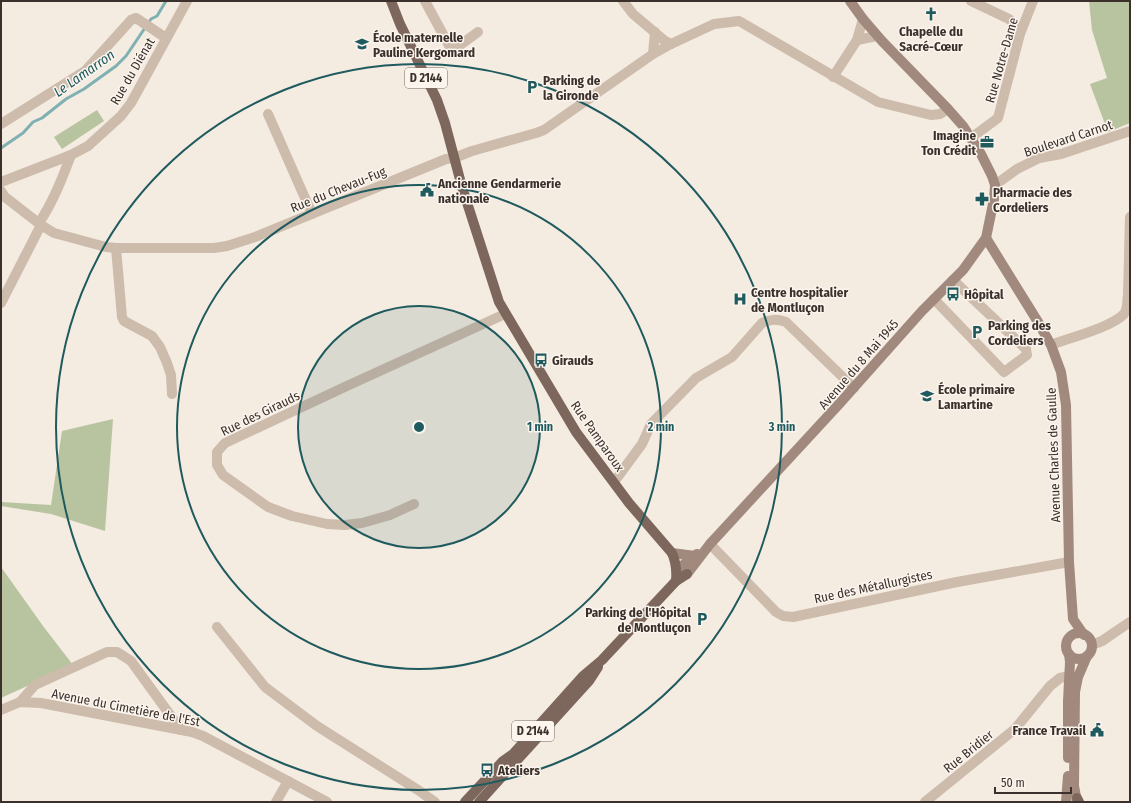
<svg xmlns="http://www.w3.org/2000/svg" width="1131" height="803" font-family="'Fira Sans Condensed',sans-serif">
	<rect width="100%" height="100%" fill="#f4ebe1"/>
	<g fill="#b8c4a0">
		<polygon points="1089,1 1130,1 1130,123 1108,132 1090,84 1107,78 1092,30"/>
		<polygon points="97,110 104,121 62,149 54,137"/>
		<polygon points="113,419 105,531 51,514 1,506 1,502 51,505 62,431"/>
		<polygon points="1,567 43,626 73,665 1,698"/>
	</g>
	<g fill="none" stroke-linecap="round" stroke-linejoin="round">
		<polyline stroke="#7fb0b2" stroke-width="3" points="1,148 23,133 33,122 42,118 66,99 84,89 116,66 126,56 151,19 157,16 166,1"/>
		<g stroke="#cdbbac" stroke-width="10">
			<polyline points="425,1 452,51 478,32"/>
			<polyline points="623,1 633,14 665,41 671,44"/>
			<polyline points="971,1 1009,19 1015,25 1020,34"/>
			<polyline points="857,40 877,36"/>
			<polyline points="653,54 655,32"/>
			<polyline points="833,77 857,40 863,19"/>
			<polyline points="268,114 312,214"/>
			<polyline points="1,124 85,71 131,20 136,18 166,38"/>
			<polyline points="971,138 998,118 1020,34 1033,1"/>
			<polyline points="1,182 71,155"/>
			<polyline points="1,191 5,197 41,225 54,233 106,247 116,248 214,248 227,246 255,237 446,159 454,158 472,151 536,133 544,130 653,54 671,44 714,24 739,21 878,102 931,115 940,114 948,109"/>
			<path d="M39,223C53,202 62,179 71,155L88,146L121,116L131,103L187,1"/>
			<polyline points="116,248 122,317 124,321 152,336 160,347 167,363 171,375 172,394"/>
			<polyline points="934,299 1004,372 1027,355 1026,349 953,280"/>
			<polyline points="1,303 41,225"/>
			<path d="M1051,345C1069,338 1112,327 1124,314C1128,309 1127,301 1128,295L1130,217"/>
			<path d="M614,482L642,444L651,424L696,378L732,357L762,323C771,319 777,319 786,322L854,388"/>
			<polyline points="414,504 390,515 362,523 345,525 327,524 292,516 268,507 223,475 217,465 217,452 225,443 349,385 505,314"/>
			<polyline points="710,544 776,612 783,616 793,617 957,582 1069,562"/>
			<polyline points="217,627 265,687 317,726 418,790 435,802"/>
			<polyline points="1092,645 1102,641 1130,622"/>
			<polyline points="20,702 35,685 107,652 117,652 131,661 181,730"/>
			<polyline points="1,710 20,702 41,703 192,732 203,736 327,802"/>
			<polyline points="276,802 288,781"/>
			<polyline points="925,802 1015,729 1050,686 1060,678 1069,676 1076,677"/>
		</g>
		<polyline stroke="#cdbbac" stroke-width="10" points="995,185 1017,169 1039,158 1061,154 1130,131"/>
		<g stroke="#a18a7d" stroke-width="10">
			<polyline points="986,238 1038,322 1051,345 1061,372 1066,405 1069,562 1073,619 1084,635"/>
			<polyline points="672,553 695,556"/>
			<polyline points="677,570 697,554"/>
			<polyline points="687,574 710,544 840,403 922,311 963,270 986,238 994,199 995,185 992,176 981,154 963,126 948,109 882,41 863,19 850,1"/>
			<circle cx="1079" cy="646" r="13"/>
			<polyline points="1068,758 1068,701 1070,662 1069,654"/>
			<polyline points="1066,802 1068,776"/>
			<polyline points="1077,802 1074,786 1075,692 1078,677 1087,656"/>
		</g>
		<g stroke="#7d675c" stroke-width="10">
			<path d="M391,1L400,24L437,100L445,123L462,187L499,302L576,432L629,503L672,553C676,562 677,570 676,581"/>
			<polyline points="1077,798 1079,802"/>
			<polyline points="465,802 503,761 513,754 583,676 602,660 676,581 687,574"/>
			<polyline points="479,802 589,681 598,667"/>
		</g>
	</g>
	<circle cx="419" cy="427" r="121" fill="#1f5a5e" fill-opacity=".12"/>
	<g fill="none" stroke="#1f5a5e" stroke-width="2">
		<circle cx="419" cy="427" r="121"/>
		<circle cx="419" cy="427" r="242"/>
		<circle cx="419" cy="427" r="363"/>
	</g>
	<defs>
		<g id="church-bare" transform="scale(1.08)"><path d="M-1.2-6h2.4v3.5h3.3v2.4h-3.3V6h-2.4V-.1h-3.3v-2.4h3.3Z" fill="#1f5a5e" stroke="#fbf5ee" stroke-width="2.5" paint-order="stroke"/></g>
		<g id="school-bare" transform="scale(1.08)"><path d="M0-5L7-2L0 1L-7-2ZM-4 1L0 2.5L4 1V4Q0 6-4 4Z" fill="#1f5a5e" stroke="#fbf5ee" stroke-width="2.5" paint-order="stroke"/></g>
		<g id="parking-bare" transform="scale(1.08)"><path d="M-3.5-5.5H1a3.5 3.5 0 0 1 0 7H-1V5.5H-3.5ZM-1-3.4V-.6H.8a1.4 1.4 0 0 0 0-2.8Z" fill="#1f5a5e" stroke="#fbf5ee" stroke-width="2.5" paint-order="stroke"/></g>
		<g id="office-bare" transform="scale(1.08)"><path d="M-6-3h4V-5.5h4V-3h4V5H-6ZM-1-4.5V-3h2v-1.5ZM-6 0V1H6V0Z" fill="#1f5a5e" stroke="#fbf5ee" stroke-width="2.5" paint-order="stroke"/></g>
		<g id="civic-bare" transform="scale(1.08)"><path d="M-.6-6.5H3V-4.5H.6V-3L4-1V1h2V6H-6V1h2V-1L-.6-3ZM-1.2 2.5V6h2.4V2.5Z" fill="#1f5a5e" stroke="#fbf5ee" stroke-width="2.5" paint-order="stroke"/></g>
		<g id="pharmacy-bare" transform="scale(1.08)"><path d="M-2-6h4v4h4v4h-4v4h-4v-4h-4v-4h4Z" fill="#1f5a5e" stroke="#fbf5ee" stroke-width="2.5" paint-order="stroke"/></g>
		<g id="bus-bare" transform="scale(1.08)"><path d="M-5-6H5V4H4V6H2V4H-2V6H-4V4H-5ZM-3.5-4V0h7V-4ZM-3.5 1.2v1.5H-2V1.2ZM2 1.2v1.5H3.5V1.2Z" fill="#1f5a5e" stroke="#fbf5ee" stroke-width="2.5" paint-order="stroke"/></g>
		<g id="hospital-bare" transform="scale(1.08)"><path d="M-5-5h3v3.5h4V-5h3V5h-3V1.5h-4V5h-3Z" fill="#1f5a5e" stroke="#fbf5ee" stroke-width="2.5" paint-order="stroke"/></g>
	</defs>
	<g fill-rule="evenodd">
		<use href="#church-bare" x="931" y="14"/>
		<use href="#school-bare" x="362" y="44"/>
		<use href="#parking-bare" x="532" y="87"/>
		<use href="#office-bare" x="987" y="142"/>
		<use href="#civic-bare" x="427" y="190"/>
		<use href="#pharmacy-bare" x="982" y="199"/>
		<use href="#bus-bare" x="953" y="294"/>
		<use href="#hospital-bare" x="740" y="299"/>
		<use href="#parking-bare" x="977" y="332"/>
		<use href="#bus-bare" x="541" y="360"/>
		<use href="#school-bare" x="927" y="396"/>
		<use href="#parking-bare" x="702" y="619"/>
		<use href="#civic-bare" x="1097" y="730"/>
		<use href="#bus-bare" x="487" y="770"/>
	</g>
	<g text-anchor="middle" stroke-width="3" stroke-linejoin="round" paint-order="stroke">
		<g fill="#fbf5ee" stroke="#756b66" stroke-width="1">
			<rect x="405" y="68" width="42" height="20" rx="3"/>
			<rect x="512" y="721" width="42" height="20" rx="3"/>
		</g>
		<g font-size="12" font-weight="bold" fill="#3b302b">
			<text x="426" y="82">D 2144</text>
			<text x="533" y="735">D 2144</text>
		</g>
		<g font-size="13" font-weight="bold" fill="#3b302b" stroke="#fbf5ee" text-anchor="start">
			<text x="931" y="36" text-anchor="middle">Chapelle du<tspan x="931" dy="15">Sacré-Cœur</tspan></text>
			<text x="373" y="42">École maternelle<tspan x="373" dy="15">Pauline Kergomard</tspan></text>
			<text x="543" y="85">Parking de<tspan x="543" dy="15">la Gironde</tspan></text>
			<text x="976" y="140" text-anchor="end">Imagine<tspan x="976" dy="15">Ton Crédit</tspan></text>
			<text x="438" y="188">Ancienne Gendarmerie<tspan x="438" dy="15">nationale</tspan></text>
			<text x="993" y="197">Pharmacie des<tspan x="993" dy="15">Cordeliers</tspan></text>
			<text x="751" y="297">Centre hospitalier<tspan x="751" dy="15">de Montluçon</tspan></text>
			<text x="964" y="299">Hôpital</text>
			<text x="988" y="330">Parking des<tspan x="988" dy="15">Cordeliers</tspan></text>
			<text x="552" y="365">Girauds</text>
			<text x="938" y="394">École primaire<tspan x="938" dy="15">Lamartine</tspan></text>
			<text x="691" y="617" text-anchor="end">Parking de l'Hôpital<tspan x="691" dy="15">de Montluçon</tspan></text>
			<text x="1086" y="735" text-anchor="end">France Travail</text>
			<text x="498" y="775">Ateliers</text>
		</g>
		<g font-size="13" fill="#3b302b" stroke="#fbf5ee">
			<text transform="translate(1001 60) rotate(-74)" y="5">Rue Notre-Dame</text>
			<text transform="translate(132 71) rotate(-60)" y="5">Rue du Diénat</text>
			<text transform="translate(1068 138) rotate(-18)" y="5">Boulevard Carnot</text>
			<text transform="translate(338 189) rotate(-22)" y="5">Rue du Chevau-Fug</text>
			<text transform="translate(858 364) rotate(-49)" y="5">Avenue du 8 Mai 1945</text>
			<text transform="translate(260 413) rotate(-26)" y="5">Rue des Girauds</text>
			<text transform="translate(598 436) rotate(55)" y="5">Rue Pamparoux</text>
			<text transform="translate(1053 455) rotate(-92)" y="5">Avenue Charles de Gaulle</text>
			<text transform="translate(873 586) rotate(-12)" y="5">Rue des Métallurgistes</text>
			<text transform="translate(126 707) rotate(11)" y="5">Avenue du Cimetière de l'Est</text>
			<text transform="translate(968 751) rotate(-39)" y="5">Rue Bridier</text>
		</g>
		<g font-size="14" font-style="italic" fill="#1f5a5e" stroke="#fbf5ee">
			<text transform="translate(84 73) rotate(-35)" y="5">Le Lamarron</text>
		</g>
	</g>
	<circle cx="419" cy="427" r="6" fill="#1f5a5e" stroke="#fbf5ee" stroke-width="2"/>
	<g font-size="12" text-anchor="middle" font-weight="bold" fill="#1f5a5e" stroke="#fbf5ee" stroke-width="3" stroke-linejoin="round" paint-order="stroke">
		<text x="540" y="431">1 min</text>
		<text x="661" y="431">2 min</text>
		<text x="782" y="431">3 min</text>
	</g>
	<rect width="1131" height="803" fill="none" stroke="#3b302b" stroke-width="4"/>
	<path d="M995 787v6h76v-6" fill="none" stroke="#3b302b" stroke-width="2"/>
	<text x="1001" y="787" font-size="12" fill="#3b302b" stroke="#fbf5ee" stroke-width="3" paint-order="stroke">50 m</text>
</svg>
